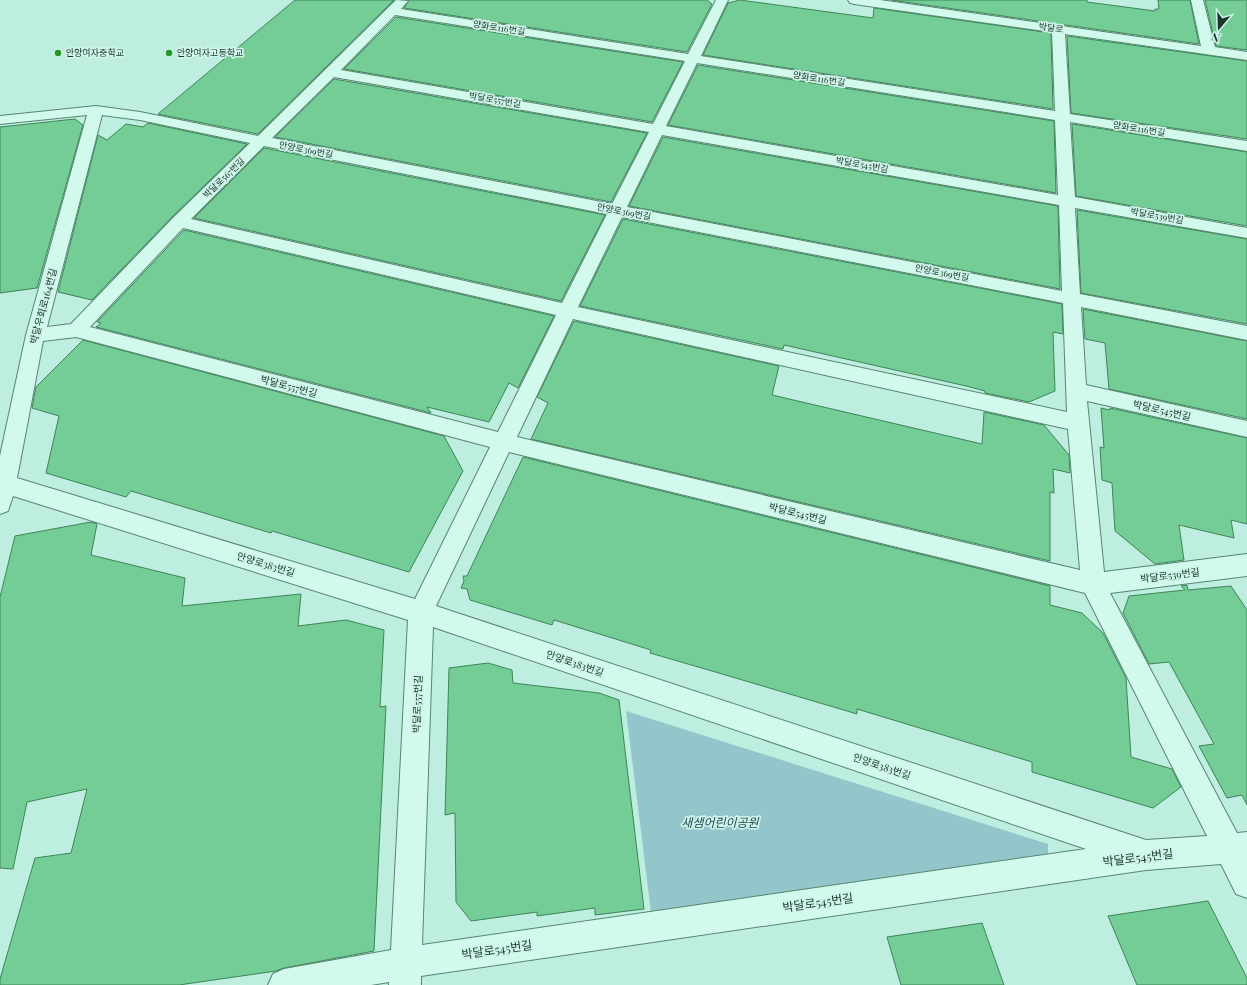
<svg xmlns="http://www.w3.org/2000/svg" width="1247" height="985" font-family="'Playfair Display','Noto Sans KR',serif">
	<rect width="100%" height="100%" fill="#beeedf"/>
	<polygon fill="#93c6cb" points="626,711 1048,844 1048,857 651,912"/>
	<g fill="#74cc97" stroke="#3d8558">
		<polygon points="295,0 394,0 258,134 158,114"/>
		<polygon points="409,0 707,0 712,4 687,52 404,8"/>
		<polygon points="740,0 873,18 874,8 1051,33 1053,109 703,55 728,3"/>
		<polygon points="891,0 1087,0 1087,2 1155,11 1155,9 1159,9 1158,0 1190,0 1199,44"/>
		<polygon points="1205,0 1247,0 1247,50 1216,46"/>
		<polygon points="396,17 683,62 652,122 344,69"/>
		<polygon points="1067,36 1247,61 1247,139 1071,113"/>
		<polygon points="698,65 1054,121 1056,193 668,125"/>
		<polygon points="334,79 647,133 611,202 275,137"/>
		<polygon points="75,119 83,125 37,288 0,293 0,127"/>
		<polygon points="148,123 247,144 172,217 92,300 58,292 98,135 107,140 126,124 143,127"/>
		<polygon points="1072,124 1247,152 1247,226 1076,196"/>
		<polygon points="663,137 1058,206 1060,289 629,206"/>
		<polygon points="264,148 605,215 561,301 194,218"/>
		<polygon points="1077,210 1247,239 1247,324 1081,293"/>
		<polygon points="623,219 1062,304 1063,334 1053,332 1055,391 1029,402 985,393 985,391 966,386 784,345 783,349 580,306"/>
		<polygon points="184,230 554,316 518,388 509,383 489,422 427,407 431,413 96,327 101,323 97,322"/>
		<polygon points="1083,309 1247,341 1247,419 1109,389 1105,343 1085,339"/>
		<polygon points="574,321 779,366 772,395 982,444 984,412 1044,425 1069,455 1070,473 1053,469 1054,493 1050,492 1050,561 531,439 548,403 537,397"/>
		<polygon points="83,340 444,436 463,471 409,572 272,531 271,533 131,491 126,497 46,473 59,416 32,408 36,387"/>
		<polygon points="1101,408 1110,410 1110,408 1247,438 1247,524 1231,520 1234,538 1179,525 1184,560 1155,564 1115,531 1112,483 1102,480 1100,447 1104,448"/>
		<polygon points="523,457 1050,586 1050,605 1082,613 1103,633 1126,678 1131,757 1172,769 1181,787 1153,808 1032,772 1032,762 857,709 857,714 712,671 650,653 651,650 554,620 552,625 470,600 467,589 461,588 464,581 463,576 467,576"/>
		<polygon points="91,522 97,524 91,555 185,578 182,606 301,594 298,626 346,620 384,630 380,707 386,706 374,951 284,968 276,971 179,985 0,985 0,979 35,858 71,853 87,789 27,802 13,869 0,868 0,597 15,536"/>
		<polygon points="1187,585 1188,590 1231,586 1247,610 1247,805 1242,795 1227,798 1199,746 1214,744 1169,662 1149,664 1123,613 1129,596 1185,590 1181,586"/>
		<polygon points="488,663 512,670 513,683 599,693 619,700 644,909 595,915 595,908 537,916 537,912 471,921 456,902 455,813 445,815 449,668"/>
		<polygon points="1208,901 1247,978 1247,985 1137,985 1108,916"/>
		<polygon points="982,923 1004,985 901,985 887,937"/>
	</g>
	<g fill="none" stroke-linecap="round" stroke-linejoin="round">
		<g stroke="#57866f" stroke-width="2">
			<path id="minor" d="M396,0L408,1L401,9L688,54L716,0H728L701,56L1055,111L1052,32L854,4L850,3L848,0H880L1201,46L1191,0H1203L1215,47L1247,52V60L1065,34L1070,114L1247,141V151L1070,122L1075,197L1247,228V238L1075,208L1080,294L1247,326V340L1081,307L1086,385L1247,421V437L1087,401L1104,572L1247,554V576L1110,593L1237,833L1247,832V898L1236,894L1221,864L1146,870L421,976V985H389V982L371,985H268L273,974L284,969L391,950L408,620L13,496L8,511L0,514V456L26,335L87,115L0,124V116L96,106L140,112L258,136ZM395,15L685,61L653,124L341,70ZM697,63L1055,120L1058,195L666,126ZM334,77L649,132L612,204L272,138ZM102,115L140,120L250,143L173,218L71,324L47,327ZM662,135L1059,205L1062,291L627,207ZM264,146L607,214L562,303L191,219ZM622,217L1063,303L1067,412L578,307ZM183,228L556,315L498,432L90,327ZM573,319L1068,429L1080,570L517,437ZM76,337L490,447L415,599L17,478L43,341ZM509,452L1085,593L1207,836L1146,840L436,606ZM433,627L1086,849L422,945Z"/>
		</g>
		<use href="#minor" fill="#d1f9ec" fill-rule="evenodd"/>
	</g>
	<g fill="#299527" stroke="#cef5e9" stroke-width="1.5">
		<circle cx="58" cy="53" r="4"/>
		<circle cx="169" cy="53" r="4"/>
	</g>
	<g text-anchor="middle" stroke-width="3.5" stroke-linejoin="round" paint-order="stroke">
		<g font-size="9" fill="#1c3528" stroke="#cef5e9">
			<text transform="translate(499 28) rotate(9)" y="3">양화로116번길</text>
			<text transform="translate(1051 28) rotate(8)" y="3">박달로</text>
			<text transform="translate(819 79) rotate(9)" y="3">양화로116번길</text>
			<text transform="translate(495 100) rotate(10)" y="3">박달로557번길</text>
			<text transform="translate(1139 129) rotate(9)" y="3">양화로116번길</text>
			<text transform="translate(306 150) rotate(11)" y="3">안양로369번길</text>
			<text transform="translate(862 165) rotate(10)" y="3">박달로545번길</text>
			<text transform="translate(224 178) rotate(-44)" y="3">박달로567번길</text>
			<text transform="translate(624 212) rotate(11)" y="3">안양로369번길</text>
			<text transform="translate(1157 216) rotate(10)" y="3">박달로539번길</text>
			<text transform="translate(942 273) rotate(11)" y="3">안양로369번길</text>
		</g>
		<g font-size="9" fill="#1c3528" stroke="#cef5e9" text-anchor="start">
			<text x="66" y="56">안양여자중학교</text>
			<text x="177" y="56">안양여자고등학교</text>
		</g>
		<g font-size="10" fill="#1c3528" stroke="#cef5e9">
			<text transform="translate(43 306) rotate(-75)" y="4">박달우회로164번길</text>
			<text transform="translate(289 386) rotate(15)" y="4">박달로557번길</text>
			<text transform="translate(1162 410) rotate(13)" y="4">박달로545번길</text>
			<text transform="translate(798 513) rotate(14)" y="4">박달로545번길</text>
			<text transform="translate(266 564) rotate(17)" y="4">안양로383번길</text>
			<text transform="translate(1170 575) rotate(-7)" y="4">박달로539번길</text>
			<text transform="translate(575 663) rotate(19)" y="4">안양로383번길</text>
			<text transform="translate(417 704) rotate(-88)" y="4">박달로557번길</text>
			<text transform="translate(882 766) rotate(19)" y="4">안양로383번길</text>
		</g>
		<g font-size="12" font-style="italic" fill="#224752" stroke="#cef5e9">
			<text x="720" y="827">새샘어린이공원</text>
		</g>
		<g font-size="12" fill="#1c3528" stroke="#cef5e9">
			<text transform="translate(1138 858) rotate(-7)" y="4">박달로545번길</text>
			<text transform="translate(818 903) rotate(-8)" y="4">박달로545번길</text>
			<text transform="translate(497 950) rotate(-8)" y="4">박달로545번길</text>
		</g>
	</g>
	<g transform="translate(1219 28) rotate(199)" stroke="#cef5e9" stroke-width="3" paint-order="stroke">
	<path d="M0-3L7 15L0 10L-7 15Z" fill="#1c3528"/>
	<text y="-6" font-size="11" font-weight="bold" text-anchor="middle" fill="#1c3528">N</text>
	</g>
</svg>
